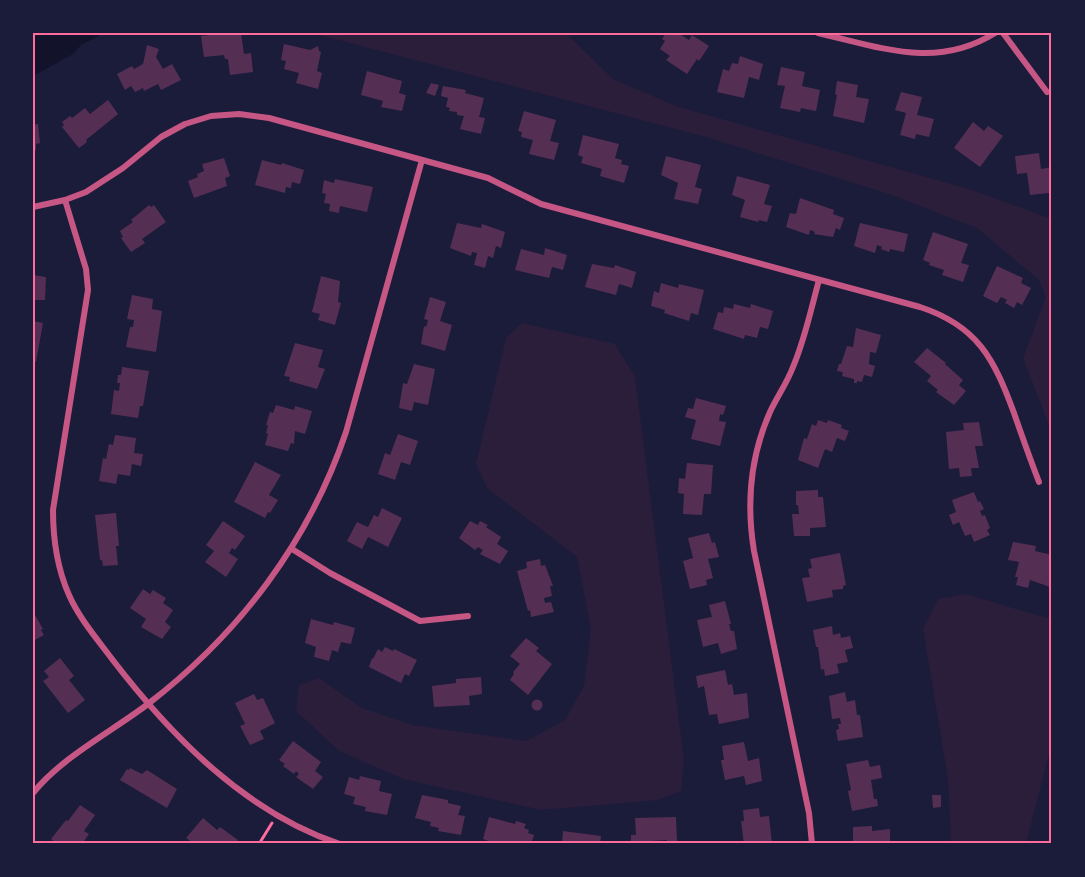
<svg xmlns="http://www.w3.org/2000/svg" width="1085" height="877" font-family="'Exo 2',sans-serif">
	<rect width="100%" height="100%" fill="#1b1b3a"/>
	<g fill="#2a1e3b">
		<polygon points="312,33 566,33 613,79 676,106 972,190 1052,219 1052,433 1023,358 1046,297 1039,280 977,228 889,194 706,137"/>
		<polygon points="522,323 615,344 635,377 684,760 681,791 658,800 541,810 403,779 339,751 296,711 299,685 319,678 362,708 412,725 526,741 565,720 584,686 591,629 577,557 487,488 476,464 506,338"/>
		<polygon points="966,594 1047,618 1052,617 1052,742 1026,844 951,844 948,779 923,629 938,599"/>
	</g>
	<polygon fill="#12122b" points="33,33 104,33 81,45 73,54 33,76"/>
	<g fill="#542f53">
		<polygon points="226,33 241,33 244,54 251,53 253,72 230,75 228,59 225,59 224,55 204,57 201,36"/>
		<polygon points="666,33 678,33 689,40 692,35 709,46 699,61 697,59 687,74 666,60 670,56 660,49 665,41 662,39"/>
		<polygon points="284,44 310,50 318,46 319,51 321,52 317,71 322,73 318,89 296,83 299,73 284,69 286,61 281,60"/>
		<polygon points="147,45 159,49 156,57 163,69 172,64 181,80 161,90 158,84 144,91 143,88 135,92 131,86 125,90 117,74 132,66 134,69 143,64"/>
		<polygon points="740,56 763,64 759,80 749,77 744,98 717,92 723,69 729,71 732,63 738,64"/>
		<polygon points="781,67 805,72 802,86 820,90 816,111 801,108 800,112 780,108 785,86 777,85"/>
		<polygon points="367,71 402,81 399,93 406,95 402,111 381,107 383,101 361,95"/>
		<polygon points="837,81 858,85 856,97 869,99 864,123 833,116 837,95 835,94"/>
		<polygon points="431,83 439,85 435,96 426,93"/>
		<polygon points="443,86 466,90 465,93 484,98 479,117 485,118 481,134 460,129 464,116 457,115 457,112 449,111 450,108 446,107 448,98 441,96"/>
		<polygon points="901,92 922,97 917,115 934,119 929,137 916,134 915,139 900,135 906,113 895,110"/>
		<polygon points="108,100 118,114 86,140 87,142 79,148 62,127 64,125 62,122 70,116 72,118 85,108 90,114"/>
		<polygon points="524,111 556,120 550,141 559,143 554,160 529,154 533,140 521,137 522,132 518,131"/>
		<polygon points="973,122 984,131 988,126 1003,136 980,167 954,148"/>
		<polygon points="38,124 40,143 36,144 36,150 33,150 33,125"/>
		<polygon points="583,135 619,144 615,158 622,160 621,164 629,166 624,183 600,176 602,169 581,163 583,157 578,155"/>
		<polygon points="1039,153 1041,169 1052,167 1052,189 1049,190 1049,193 1030,195 1027,173 1017,174 1015,156"/>
		<polygon points="666,156 701,165 695,187 702,189 698,204 674,199 678,183 661,175"/>
		<polygon points="224,158 230,176 225,178 227,186 194,198 188,181 198,177 197,174 204,171 202,164"/>
		<polygon points="262,160 281,165 282,163 304,170 300,184 292,182 291,188 286,187 285,193 255,185"/>
		<polygon points="737,176 770,185 764,204 772,206 767,222 759,220 758,222 740,217 745,200 732,195"/>
		<polygon points="335,179 373,187 367,212 340,206 339,213 329,211 330,204 324,203 326,194 322,193 324,180 334,183"/>
		<polygon points="800,198 834,210 833,214 844,218 840,230 836,228 833,237 814,234 815,232 810,230 809,235 786,227 790,213 796,214"/>
		<polygon points="149,205 151,207 154,205 166,222 142,239 145,243 131,252 121,238 123,237 120,231 133,222 131,220"/>
		<polygon points="457,223 481,228 482,224 505,232 501,248 496,246 493,258 488,256 485,268 474,265 477,253 472,252 471,256 450,248"/>
		<polygon points="860,223 908,234 904,252 890,249 889,252 881,249 882,247 877,245 875,253 854,246"/>
		<polygon points="933,232 968,244 961,263 969,265 963,282 942,275 944,270 929,265 930,263 923,260"/>
		<polygon points="545,248 567,255 563,270 552,267 549,278 515,270 521,249 544,255"/>
		<polygon points="592,264 614,268 615,265 636,272 632,288 619,284 616,295 585,287"/>
		<polygon points="997,266 1023,278 1021,283 1031,288 1022,305 1017,302 1014,308 1005,303 1007,300 1001,297 997,303 983,296"/>
		<polygon points="33,275 46,277 45,300 33,300"/>
		<polygon points="321,276 340,281 338,302 341,303 335,325 318,320 320,314 312,312"/>
		<polygon points="661,283 678,288 679,284 704,290 698,315 691,313 689,321 664,313 665,310 651,306 654,291 659,293"/>
		<polygon points="132,295 153,299 152,309 162,311 156,352 126,347 130,327 133,327 134,320 127,319"/>
		<polygon points="430,297 446,302 440,321 452,325 445,351 421,344 424,326 426,327 428,320 424,319"/>
		<polygon points="734,304 750,308 751,304 773,311 768,329 760,327 757,338 745,335 744,339 713,329 718,312 723,313 724,307 733,309"/>
		<polygon points="33,321 43,323 36,362 33,361"/>
		<polygon points="856,328 881,335 876,353 870,352 869,364 875,366 872,377 864,375 862,382 857,381 857,383 854,383 854,379 842,376 843,372 837,371 839,364 841,364 847,346 853,347"/>
		<polygon points="295,343 323,350 318,367 325,369 317,389 289,381 290,377 284,376"/>
		<polygon points="927,348 946,363 945,364 963,380 959,385 966,391 954,405 936,392 938,390 927,381 931,376 914,362"/>
		<polygon points="414,364 435,369 428,405 414,402 412,411 399,408 403,383 407,384"/>
		<polygon points="122,367 149,371 143,406 140,406 138,418 111,414 114,390 119,391 120,383 117,383 118,375 121,375"/>
		<polygon points="696,398 726,406 723,415 720,414 719,421 726,422 720,446 691,439 696,420 685,417 688,408 693,409"/>
		<polygon points="276,405 294,410 295,406 312,411 305,434 295,431 294,444 291,443 288,451 265,445 268,434 266,433 268,425 266,425 270,412 273,413"/>
		<polygon points="818,420 827,423 828,420 842,425 841,428 849,431 845,441 837,438 832,452 825,449 818,468 798,460 804,438 807,439 812,424 816,426"/>
		<polygon points="979,422 983,446 975,446 979,468 971,468 972,476 960,477 959,468 949,469 946,432 964,430 963,423"/>
		<polygon points="398,434 418,441 410,465 401,462 395,480 378,474 385,453 390,455"/>
		<polygon points="115,435 136,438 134,453 143,454 141,466 132,464 130,476 118,474 116,484 99,481 103,458 106,459 109,444 113,445"/>
		<polygon points="255,462 281,475 269,495 278,500 270,513 268,512 265,518 234,502"/>
		<polygon points="687,463 713,465 711,494 704,494 702,515 683,514 684,494 678,493 679,478 685,479"/>
		<polygon points="818,490 818,497 823,497 826,527 810,528 810,536 794,536 792,514 799,514 798,505 796,505 796,491"/>
		<polygon points="974,492 978,502 980,501 984,509 980,511 982,516 985,515 990,528 987,530 990,535 974,542 971,534 965,536 959,522 953,525 949,515 956,512 952,500"/>
		<polygon points="382,508 402,518 388,547 368,537 362,549 347,541 357,522 368,527 374,515 378,517"/>
		<polygon points="116,513 119,546 116,546 118,565 103,566 102,560 100,560 95,515"/>
		<polygon points="223,521 245,536 235,550 232,548 229,553 238,559 226,577 205,562 214,551 206,545"/>
		<polygon points="470,521 478,525 480,521 488,525 486,527 501,537 497,544 508,551 500,564 480,554 483,550 478,547 475,550 459,538"/>
		<polygon points="709,533 712,543 715,542 719,557 708,559 713,578 706,580 707,585 690,589 683,561 693,558 688,538"/>
		<polygon points="1013,542 1036,546 1035,551 1052,555 1050,587 1030,580 1028,588 1016,585 1018,577 1015,577 1019,562 1008,560"/>
		<polygon points="840,553 846,585 843,586 843,589 832,590 833,597 807,602 802,578 810,577 808,569 812,568 810,559"/>
		<polygon points="540,559 541,566 545,565 553,586 550,586 552,596 544,598 545,603 551,602 554,612 531,617 530,610 528,611 517,571 527,568 526,562"/>
		<polygon points="143,589 150,594 153,590 166,598 163,603 173,610 165,622 171,627 162,639 141,627 146,619 130,608"/>
		<polygon points="725,601 731,624 729,624 731,631 734,631 737,649 721,654 718,643 703,647 697,620 712,617 709,605"/>
		<polygon points="35,615 43,629 41,630 44,635 33,641 33,616"/>
		<polygon points="311,619 333,625 334,622 355,628 351,644 341,642 338,652 332,650 329,661 314,657 316,647 305,643"/>
		<polygon points="832,626 833,635 840,633 841,638 850,636 853,648 845,650 848,662 837,664 839,673 825,676 824,669 821,670 818,647 816,647 813,630"/>
		<polygon points="526,638 539,648 536,651 552,664 528,695 510,680 514,674 513,672 520,664 510,656"/>
		<polygon points="385,647 393,651 394,649 417,660 409,676 405,674 401,683 369,667 372,658 373,659 378,649 382,652"/>
		<polygon points="60,658 74,676 69,680 85,700 68,713 43,681 49,677 44,671"/>
		<polygon points="725,670 728,685 732,684 734,695 747,693 749,718 719,724 717,714 709,715 704,686 698,688 696,676"/>
		<polygon points="481,677 482,694 469,696 470,705 434,707 432,686 456,683 456,679"/>
		<polygon points="845,692 847,702 855,700 857,715 860,715 863,737 838,741 836,730 839,729 838,724 841,724 840,718 832,719 829,696"/>
		<polygon points="254,694 257,700 263,698 275,723 260,731 264,739 250,745 240,726 245,724 235,703"/>
		<circle cx="537" cy="705" r="5.5"/>
		<polygon points="293,741 321,762 315,771 323,777 313,789 296,777 299,774 296,771 294,774 283,766 285,764 279,760"/>
		<polygon points="744,742 748,761 759,758 762,781 746,785 744,776 725,780 721,760 724,760 722,746"/>
		<polygon points="868,760 870,767 880,765 882,778 871,780 874,799 877,799 878,806 852,811 848,791 851,790 846,764"/>
		<polygon points="130,768 142,774 147,770 177,789 167,808 120,780 127,769 129,770"/>
		<polygon points="360,776 381,781 379,791 392,794 387,815 365,811 366,807 353,804 355,797 344,794 349,777 359,780"/>
		<polygon points="422,795 448,800 448,803 461,806 458,815 465,816 461,835 438,831 439,828 430,826 431,822 415,818"/>
		<polygon points="932,795 941,795 941,807 933,808"/>
		<polygon points="80,805 95,815 84,831 89,834 82,844 57,844 51,839 66,820 68,821"/>
		<polygon points="759,808 760,817 769,816 772,844 744,844 741,821 744,821 743,810"/>
		<polygon points="489,817 515,824 516,821 526,824 524,828 529,830 528,833 534,835 531,844 497,844 483,839"/>
		<polygon points="676,817 677,842 667,842 667,840 650,841 650,844 631,844 631,835 636,835 635,818"/>
		<polygon points="203,818 217,830 220,827 238,840 235,844 195,844 186,838"/>
		<polygon points="872,826 872,831 890,829 890,844 853,844 853,827"/>
		<polygon points="563,831 601,836 600,844 562,844"/>
	</g>
	<g fill="none" stroke-linecap="round" stroke-linejoin="round">
		<polyline stroke="#ff6b9d" stroke-width="3" points="259,844 272,823"/>
		<g stroke="#c65784" stroke-width="6">
			<path d="M818,33C880,47 936,70 995,33"/>
			<polyline points="1003,33 1047,92"/>
			<path d="M65,200L86,269L88,290L53,510C53,539 57,568 69,595C79,618 97,639 112,659C171,736 246,813 340,844"/>
			<path d="M33,207L65,200L86,192L123,168L161,137L185,124L211,116L239,114L269,118L488,178L541,204L920,307C978,326 994,359 1014,413C1022,436 1030,459 1039,482"/>
			<polyline points="292,549 330,573 420,621 468,616"/>
			<path d="M33,793C62,757 111,732 148,704C239,634 309,542 346,432L422,160"/>
			<path d="M812,844L809,813L754,551C746,502 750,457 770,412C777,397 787,383 793,367C805,339 811,309 819,280"/>
		</g>
	</g>
	<rect width="1085" height="877" fill="none" stroke="#1b1b3a" stroke-width="69"/>
	<rect x="34" y="34" width="1016" height="808" fill="none" stroke="#ff6b9d" stroke-width="2"/>
</svg>
